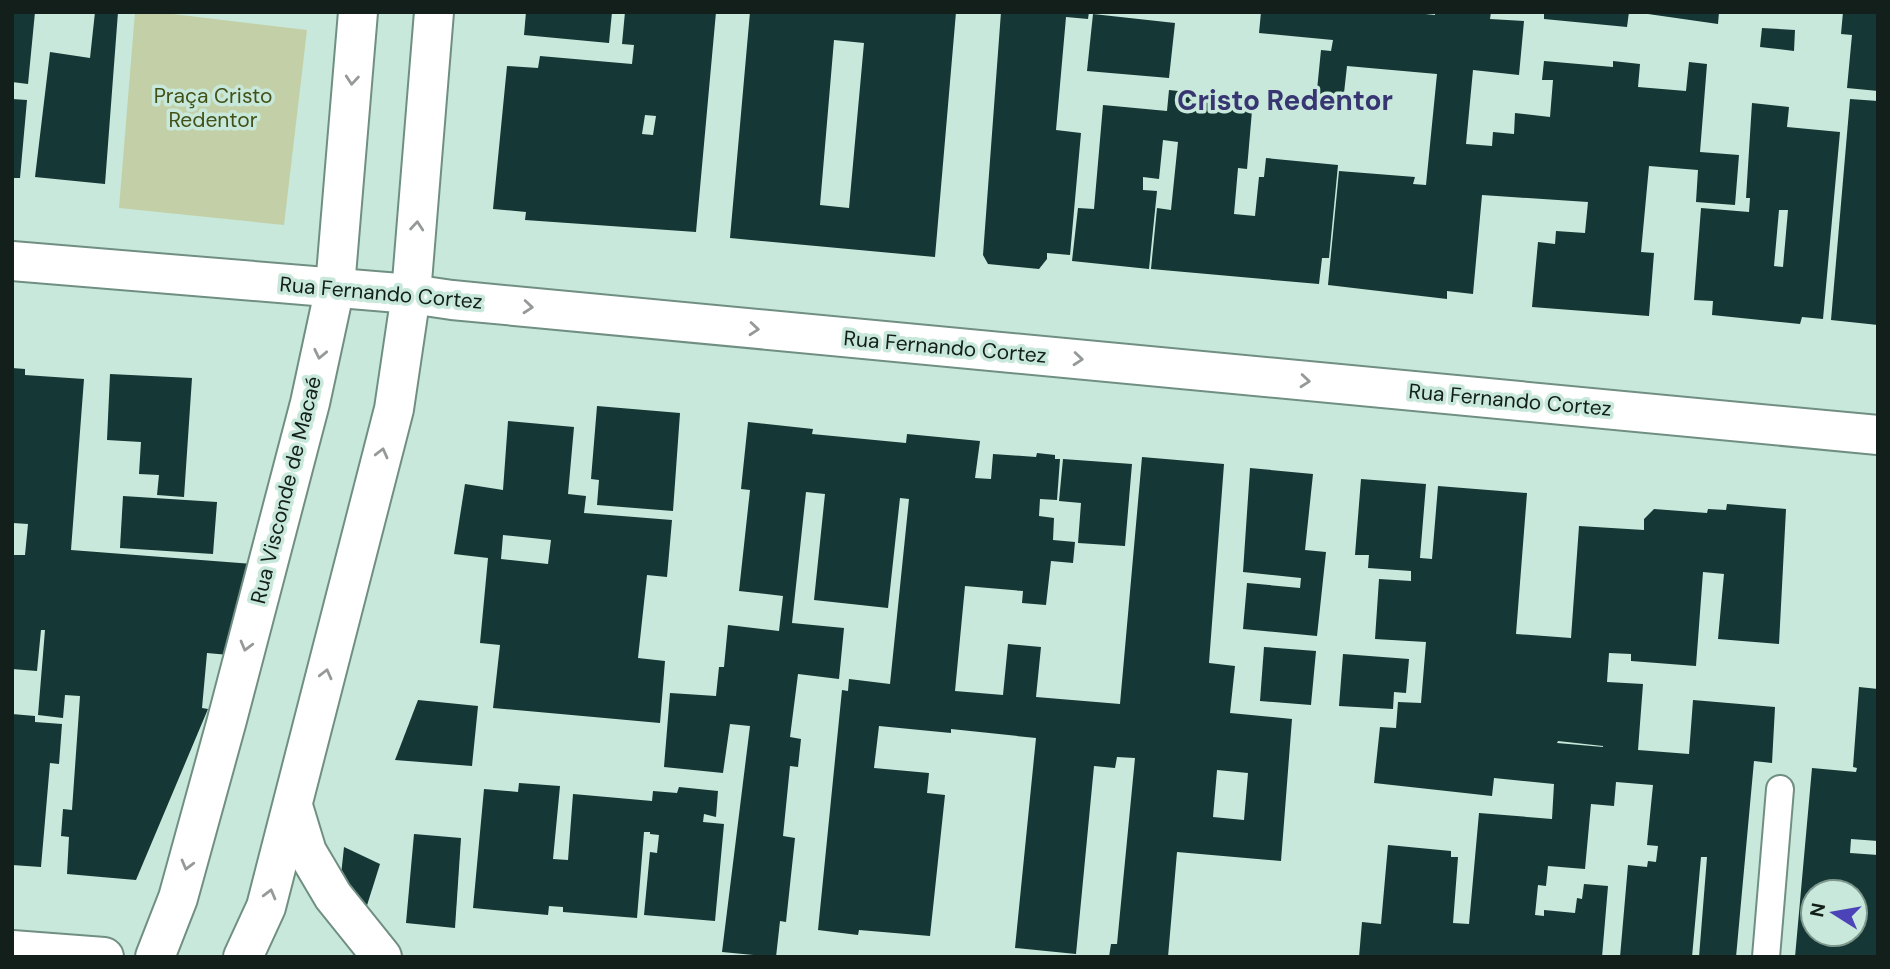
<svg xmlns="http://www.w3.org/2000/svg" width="1890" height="969" font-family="'DM Sans',sans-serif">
	<rect width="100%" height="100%" fill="#c7e8da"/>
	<polygon fill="#c3d0a7" points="135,12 156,12 307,30 284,225 119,208"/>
	<g fill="#153735" fill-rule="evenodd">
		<polygon points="12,12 35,12 28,84 12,82"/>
		<polygon points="95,12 118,12 105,184 35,177 50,52 90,58"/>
		<polygon points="526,12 612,12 609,43 524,35"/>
		<path d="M625,12H716L696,232L525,220L526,212L493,209L507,66L538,68L540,56L632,64L634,45L622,44ZM645,115L656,116L653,135L642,134Z"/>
		<path d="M750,12H956L935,257L730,238ZM834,40L864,43L849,208L820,205Z"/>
		<polygon points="1001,12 1089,12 1088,19 1066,17 1056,130 1081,133 1070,255 1047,253 1047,259 1039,269 988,264 983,255"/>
		<polygon points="1261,12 1406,12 1435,15 1435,12 1491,12 1490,19 1524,21 1519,75 1473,70 1466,144 1492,146 1493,132 1514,134 1515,113 1550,117 1553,80 1542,80 1544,61 1613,67 1613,61 1640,64 1638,87 1686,91 1689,62 1707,64 1700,152 1739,155 1735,205 1696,202 1698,170 1649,166 1641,252 1654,253 1649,316 1532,307 1538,242 1555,244 1556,231 1585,233 1588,202 1482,195 1473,294 1447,291 1447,299 1328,285 1339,171 1415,177 1413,184 1426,185 1437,74 1347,66 1343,102 1316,100 1321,50 1331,51 1333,40 1259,33"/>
		<polygon points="1544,12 1629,12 1627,27 1544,19"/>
		<polygon points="1634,12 1719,12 1718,24"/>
		<polygon points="1843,12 1878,12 1878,91 1847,88 1852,35 1841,34"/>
		<polygon points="1093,14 1175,23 1169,78 1087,71"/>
		<polygon points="1762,28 1795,30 1794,51 1760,47"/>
		<polygon points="1169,90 1253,99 1247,169 1238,168 1234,214 1255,216 1259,177 1264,177 1266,158 1338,165 1329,258 1322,258 1319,284 1151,269 1157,208 1171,210 1178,142 1163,140 1159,179 1143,177 1143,190 1157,191 1149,269 1072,261 1078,208 1094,209 1103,105 1167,111"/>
		<polygon points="12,99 27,100 20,178 12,178"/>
		<polygon points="1850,99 1878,101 1878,325 1831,320"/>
		<path d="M1752,103L1789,107L1787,127L1840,132L1823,319L1802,317L1800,324L1712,315L1713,301L1694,300L1701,208L1749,212L1750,198H1746ZM1779,210H1788L1783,267L1774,266Z"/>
		<polygon points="12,368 25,369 25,375 84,379 71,550 267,565 229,655 207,653 202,708 208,709 136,880 67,874 69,837 61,836 63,809 72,810 80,696 65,695 63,718 38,715 45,630 41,630 37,671 12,669 12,555 25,555 28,524 13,523"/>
		<polygon points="110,374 192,378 184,497 157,495 159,475 139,474 141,442 107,440"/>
		<polygon points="597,406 680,413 673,511 597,505 599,480 591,479"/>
		<path d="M508,421L574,427L568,494L586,496L584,513L672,520L667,577L647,575L638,658L665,661L660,723L493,708L500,645L480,643L488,558L454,554L465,484L503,490ZM503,535L551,540L548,564L501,559Z"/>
		<path d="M748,422L813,429L812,434L906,443L907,434L980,441L975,478L991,479L993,454L1036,457L1037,453L1055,455V459H1060L1057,500L1040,499L1039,516L1054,518L1053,540L1075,542L1073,563L1051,561L1046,605L1022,603L1023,591L965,586L955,691L1003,695L1008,644L1041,647L1036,697L1120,704L1142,457L1224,464L1209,663L1235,666L1230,713L1292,719L1281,861L1177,852L1168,957H1109L1111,944H1117L1135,758L1117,757L1115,768L1094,766L1076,954L1015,948L1036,738L951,729V733L879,726L874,768L929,773L927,793L945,795L930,936L859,930L858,935L818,930L842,690L848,691L849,679L890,684L909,499L900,498L888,608L814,600L825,494L806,492L792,623L844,628L839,679L798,674L790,737L801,739L798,767L790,766L783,836L795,838L786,922L780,921L776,957L722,952L750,726L730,724L723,773L664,767L670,693L716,696L719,667H724L728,625L779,631L783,596L739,591L750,490L741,489ZM1217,770L1248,773L1244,820L1213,817Z"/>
		<polygon points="1063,459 1132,464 1125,546 1078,543 1081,503 1059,501"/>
		<polygon points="1250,468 1313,474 1305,550 1326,552 1317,636 1243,629 1247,583 1300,588 1301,578 1243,572"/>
		<path d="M1361,479L1426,484L1420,558L1432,559L1438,486L1527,493L1516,634L1571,638L1579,526L1644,530V519L1654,509L1707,513L1708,509L1726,510L1727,504L1786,509L1779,644L1718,639L1724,574L1703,572L1696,666L1631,661V654L1609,653L1607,682L1643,684L1638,750L1689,754L1693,700L1775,707L1772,763L1754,761L1736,957H1699L1707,857H1701L1692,957H1620L1628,865L1647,867L1648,861L1656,862L1658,846L1647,845L1653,785L1616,782L1614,806L1591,804L1585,869L1548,866L1546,886L1538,885L1535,915L1544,916V910L1575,913L1577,898L1582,899L1584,884L1608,886L1602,957H1359L1362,922L1381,924L1388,845L1451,851V857H1458L1453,923L1469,924L1479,813L1552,819L1554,784L1494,778L1492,796L1374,783L1380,727L1396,728L1398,702L1421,703L1426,642L1375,639L1379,579L1411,581V571L1368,568L1369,555H1355ZM1558,741L1603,746V747L1557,743Z"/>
		<polygon points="123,496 217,502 213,554 120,548"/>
		<polygon points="1264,647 1316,651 1311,705 1260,701"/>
		<polygon points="1343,654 1409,659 1406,693 1394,692 1393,709 1339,706"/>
		<path d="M1859,687L1878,689V841L1851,839L1850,853L1878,855V957H1795L1812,768L1856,772L1857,768L1853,767ZM1813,892H1855V934H1813Z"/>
		<polygon points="418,700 478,706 472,766 395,760"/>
		<polygon points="12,714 35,716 35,722 62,724 59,764 50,763 41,867 12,865"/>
		<polygon points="519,783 560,786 553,859 568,860 573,794 652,801 653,791 677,793 679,787 718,791 716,817 704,814 703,822 724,824 715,921 644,915 650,852 657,853 659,835 650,834 650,832 644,832 637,918 563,912 563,907 549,906 548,915 473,908 484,789 518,792"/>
		<polygon points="414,834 461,838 455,928 406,923"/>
		<polygon points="344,847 380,864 364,915 339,894"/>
	</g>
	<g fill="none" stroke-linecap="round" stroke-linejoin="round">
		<g stroke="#708f82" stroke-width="30">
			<polyline id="service" points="1766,957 1780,789"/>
		</g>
		<g stroke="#708f82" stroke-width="42">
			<g id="minor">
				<polyline points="12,261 411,294 452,300 1878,435"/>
				<polyline points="12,950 104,957"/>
			</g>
		</g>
		<g stroke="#708f82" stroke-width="42">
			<g id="tertiary">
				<polyline points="293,806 307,852 333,896 382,957"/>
				<polyline points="155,957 178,898 227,720 310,403 335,287 358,12"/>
				<polyline points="243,957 266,907 394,409 411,294 434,12"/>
			</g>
		</g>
		<use href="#service" stroke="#fff" stroke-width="26"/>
		<use href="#minor" stroke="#fff" stroke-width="38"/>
		<use href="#tertiary" stroke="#fff" stroke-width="38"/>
	</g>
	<defs><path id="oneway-chevron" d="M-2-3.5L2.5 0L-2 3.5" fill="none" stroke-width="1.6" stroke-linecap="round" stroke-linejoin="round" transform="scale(1.75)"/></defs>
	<g stroke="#959a98">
		<use href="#oneway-chevron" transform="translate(352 80) rotate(95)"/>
		<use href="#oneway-chevron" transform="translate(417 226) rotate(-85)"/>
		<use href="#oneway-chevron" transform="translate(528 307) rotate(5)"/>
		<use href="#oneway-chevron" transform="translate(754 329) rotate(5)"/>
		<use href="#oneway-chevron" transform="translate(320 354) rotate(102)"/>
		<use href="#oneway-chevron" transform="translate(1078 359) rotate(5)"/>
		<use href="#oneway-chevron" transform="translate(1305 381) rotate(5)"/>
		<use href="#oneway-chevron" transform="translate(382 453) rotate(-76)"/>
		<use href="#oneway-chevron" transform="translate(246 646) rotate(105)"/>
		<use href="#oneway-chevron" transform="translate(326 674) rotate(-76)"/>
		<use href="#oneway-chevron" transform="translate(187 865) rotate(105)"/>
		<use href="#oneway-chevron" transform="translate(270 894) rotate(-75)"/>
	</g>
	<g text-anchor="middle" stroke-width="7" stroke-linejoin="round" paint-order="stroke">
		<g font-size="21" fill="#425117" stroke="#c7e8da">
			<text x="213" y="103">Praça Cristo<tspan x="213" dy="24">Redentor</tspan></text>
		</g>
		<g font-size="21" fill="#131f1a" stroke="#c7e8da">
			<text transform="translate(381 293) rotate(5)" y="7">Rua Fernando Cortez</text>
			<text transform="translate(945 347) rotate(5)" y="7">Rua Fernando Cortez</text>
			<text transform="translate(1510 400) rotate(5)" y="7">Rua Fernando Cortez</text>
			<text transform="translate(286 490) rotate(-76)" y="7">Rua Visconde de Macaé</text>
		</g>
		<g font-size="28" font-weight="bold" fill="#373672" stroke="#c7e8da">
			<text x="1285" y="110">Cristo Redentor</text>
		</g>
	</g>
	<rect width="1890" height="969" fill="none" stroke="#131f1a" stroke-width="28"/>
	<g transform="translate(1834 913) rotate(281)"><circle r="33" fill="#c7e8da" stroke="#7f988d" stroke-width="2"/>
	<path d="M0-5L12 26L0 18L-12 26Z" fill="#4c43b9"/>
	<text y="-10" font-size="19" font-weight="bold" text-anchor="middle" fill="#131f1a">N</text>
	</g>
</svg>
